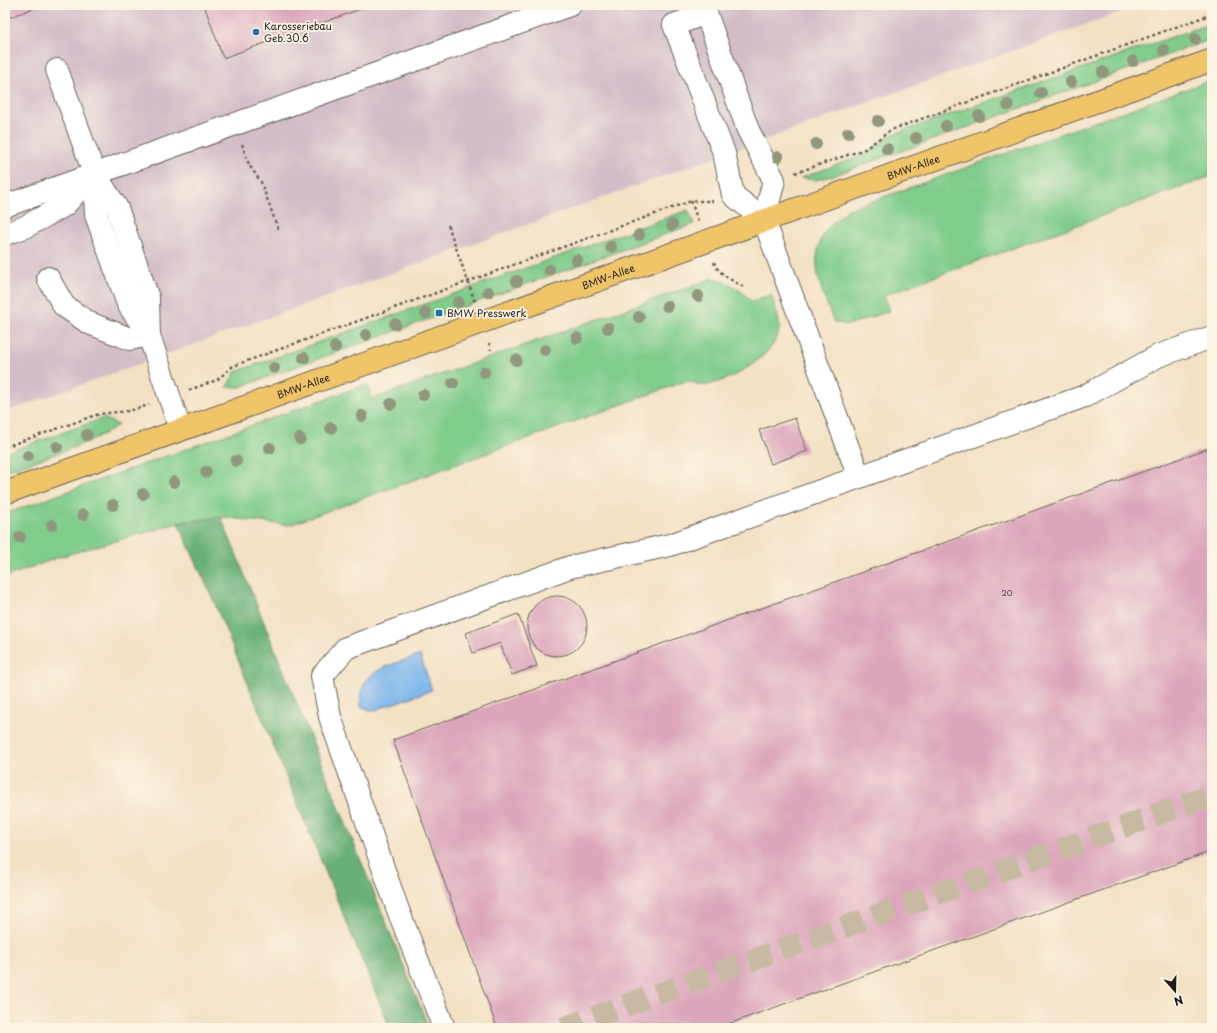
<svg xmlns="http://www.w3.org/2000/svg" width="1217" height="1033" font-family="'Playpen Sans',sans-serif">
	<rect width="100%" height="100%" fill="#fcf5e5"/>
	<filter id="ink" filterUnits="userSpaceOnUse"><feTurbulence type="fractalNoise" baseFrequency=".025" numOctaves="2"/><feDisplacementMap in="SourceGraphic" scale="8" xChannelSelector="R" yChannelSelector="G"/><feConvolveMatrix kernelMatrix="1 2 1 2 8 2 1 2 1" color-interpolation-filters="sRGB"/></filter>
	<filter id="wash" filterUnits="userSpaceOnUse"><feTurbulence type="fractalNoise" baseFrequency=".012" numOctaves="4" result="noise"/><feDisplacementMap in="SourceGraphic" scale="16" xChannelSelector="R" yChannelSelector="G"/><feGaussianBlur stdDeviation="0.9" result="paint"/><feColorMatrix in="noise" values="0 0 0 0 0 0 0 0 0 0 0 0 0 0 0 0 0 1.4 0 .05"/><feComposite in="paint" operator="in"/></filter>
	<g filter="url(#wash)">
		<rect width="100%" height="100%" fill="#f3e1c4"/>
		<polygon fill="#d2bdc8" points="5,5 1140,5 5,412"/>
		<g fill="#7fcc8b" stroke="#4e7454">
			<polygon points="1212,23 1212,39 835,175 815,180 801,178 866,154 891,135"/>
			<path d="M1212,80V176L884,295L889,311L848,325L834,322C822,291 806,260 827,229C832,222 841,216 847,210Z"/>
			<polygon points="688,210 694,224 240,387 227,387 235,372"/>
			<path d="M714,278C730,283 740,289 751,301L771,295C775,307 783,325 777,337C768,359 730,381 707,385C701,386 692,382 686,381L289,525L221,517L178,523L59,557L5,577V514L367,384L372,399Z"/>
			<path d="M104,418L118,425C86,447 41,458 5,471V453Z"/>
		</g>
		<polygon fill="#67b077" stroke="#42664a" points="221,517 429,1028 390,1028 212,597 178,523"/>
		<path fill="#7bb5ec" stroke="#4c6884" d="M420,655L432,690L372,711L361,706C356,669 393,665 420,655Z"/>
		<g id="blocks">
			<g fill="#dba6bb">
				<polygon points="5,5 42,5 5,19"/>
				<polygon points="204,5 372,5 223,58"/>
				<polygon points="795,418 807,451 771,464 759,430"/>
				<polygon points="1212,447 1212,851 717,1028 497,1028 393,740"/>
				<circle cx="557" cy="626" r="30"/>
				<polygon points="518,614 537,666 512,675 500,643 473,653 466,633"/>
			</g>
		</g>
	</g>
	<g filter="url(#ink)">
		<use href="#blocks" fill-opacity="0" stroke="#676157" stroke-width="1"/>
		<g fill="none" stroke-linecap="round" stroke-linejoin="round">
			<polyline stroke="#c8baa2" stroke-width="22" stroke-dasharray="22 11" stroke-linecap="butt" points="563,1028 1212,795"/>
			<g stroke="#676157" stroke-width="24">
				<g id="minor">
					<polyline points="57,70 94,173 117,208 148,298 149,335 180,429"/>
					<polyline points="94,174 96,215 128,304 149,335"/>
					<polyline points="5,206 570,5"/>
					<polyline points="764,220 774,180 748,130 706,13 674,25 724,153 733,195 764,220 859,477"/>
					<polyline points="5,234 25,227 65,205 92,175"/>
					<polyline points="48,278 64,306 89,323 130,339 149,335"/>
					<polyline points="444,1028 398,910 330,717 322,676 346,648 570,567 670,545 1085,396 1158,356 1212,337"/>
				</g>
			</g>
			<g stroke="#676157" stroke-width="24">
				<g id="major">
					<path id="s1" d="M5,493L1212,60"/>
				</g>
			</g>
			<g stroke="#676157" stroke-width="2.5" stroke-dasharray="3 3" stroke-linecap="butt">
				<polyline points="242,144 249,165 261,182 278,229"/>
				<polyline points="795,173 865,149 891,130 1212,14"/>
				<polyline points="691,201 698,221"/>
				<polyline points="448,225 475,302"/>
				<path d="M714,262C718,274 733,281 744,287"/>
				<polyline points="489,343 491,350"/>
				<polyline points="189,390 217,380 233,366 691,201 713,201"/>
				<polyline points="5,447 99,414 129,411 149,405"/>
			</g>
			<use href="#minor" stroke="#fff" stroke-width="22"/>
			<use href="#major" stroke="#f0c469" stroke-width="22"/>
		</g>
		<g fill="#90977d">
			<circle cx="1195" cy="39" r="6"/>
			<circle cx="1164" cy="50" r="6"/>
			<circle cx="1133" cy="61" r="6"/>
			<circle cx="1103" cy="72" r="6"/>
			<circle cx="1071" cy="82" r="6"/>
			<circle cx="1041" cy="93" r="6"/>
			<circle cx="1008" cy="105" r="6"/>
			<circle cx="979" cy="116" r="6"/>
			<circle cx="878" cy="121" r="6"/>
			<circle cx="946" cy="126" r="6"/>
			<circle cx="848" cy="133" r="6"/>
			<circle cx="916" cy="138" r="6"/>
			<circle cx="816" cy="144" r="6"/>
			<circle cx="887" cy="149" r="6"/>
			<circle cx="778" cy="157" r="6"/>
			<circle cx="672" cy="225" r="6"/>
			<circle cx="639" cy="235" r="6"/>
			<circle cx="611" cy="247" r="6"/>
			<circle cx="577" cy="260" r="6"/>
			<circle cx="549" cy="270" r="6"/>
			<circle cx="517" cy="281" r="6"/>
			<circle cx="488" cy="292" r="6"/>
			<circle cx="698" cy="296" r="6"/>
			<circle cx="458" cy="302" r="6"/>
			<circle cx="667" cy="306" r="6"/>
			<circle cx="426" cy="313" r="6"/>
			<circle cx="639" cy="317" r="6"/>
			<circle cx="395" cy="324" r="6"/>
			<circle cx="608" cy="328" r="6"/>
			<circle cx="366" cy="335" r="6"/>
			<circle cx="577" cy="338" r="6"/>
			<circle cx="335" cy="347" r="6"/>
			<circle cx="545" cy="350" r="6"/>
			<circle cx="304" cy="358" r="6"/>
			<circle cx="516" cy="360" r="6"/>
			<circle cx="274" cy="368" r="6"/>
			<circle cx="484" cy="372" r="6"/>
			<circle cx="453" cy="383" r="6"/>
			<circle cx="423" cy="395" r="6"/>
			<circle cx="391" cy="404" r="6"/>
			<circle cx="362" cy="416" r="6"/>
			<circle cx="331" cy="428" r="6"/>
			<circle cx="87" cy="435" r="6"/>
			<circle cx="300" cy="439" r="6"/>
			<circle cx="57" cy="447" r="6"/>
			<circle cx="270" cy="448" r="6"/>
			<circle cx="28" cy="456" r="6"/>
			<circle cx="236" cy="461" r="6"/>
			<circle cx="206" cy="472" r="6"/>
			<circle cx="174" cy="482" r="6"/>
			<circle cx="143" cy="494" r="6"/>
			<circle cx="113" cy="505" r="6"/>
			<circle cx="83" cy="515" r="6"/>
			<circle cx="52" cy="525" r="6"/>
			<circle cx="20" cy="537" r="6"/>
		</g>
	</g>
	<g fill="#1f6fb2" stroke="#fcf5e5" stroke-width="1.5">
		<circle cx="256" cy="32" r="4"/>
		<rect x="435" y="309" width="8" height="8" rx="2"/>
	</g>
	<g text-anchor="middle" stroke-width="3.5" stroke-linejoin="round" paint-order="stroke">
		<g font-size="8" fill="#4c3e44">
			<text x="1007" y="596">20</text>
		</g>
		<g font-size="10" fill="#1c1c1c" stroke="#fcf5e5" text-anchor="start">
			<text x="264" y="30">Karosseriebau<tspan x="264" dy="12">Geb.30.6</tspan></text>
			<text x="447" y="317">BMW Presswerk</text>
		</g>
		<g font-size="10" fill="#1c1c1c" stroke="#fcf5e5">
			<text dy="4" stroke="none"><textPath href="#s1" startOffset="965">BMW-Allee</textPath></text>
			<text dy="4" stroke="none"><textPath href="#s1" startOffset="641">BMW-Allee</textPath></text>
			<text dy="4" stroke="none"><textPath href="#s1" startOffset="317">BMW-Allee</textPath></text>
		</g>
	</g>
	<rect width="1217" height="1033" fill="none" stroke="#fcf5e5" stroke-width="20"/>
	<g transform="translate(1175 991) rotate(160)" stroke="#fcf5e5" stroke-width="3" paint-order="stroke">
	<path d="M0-3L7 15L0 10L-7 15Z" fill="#1c1c1c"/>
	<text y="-6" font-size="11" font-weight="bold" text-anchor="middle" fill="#1c1c1c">N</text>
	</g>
</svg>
